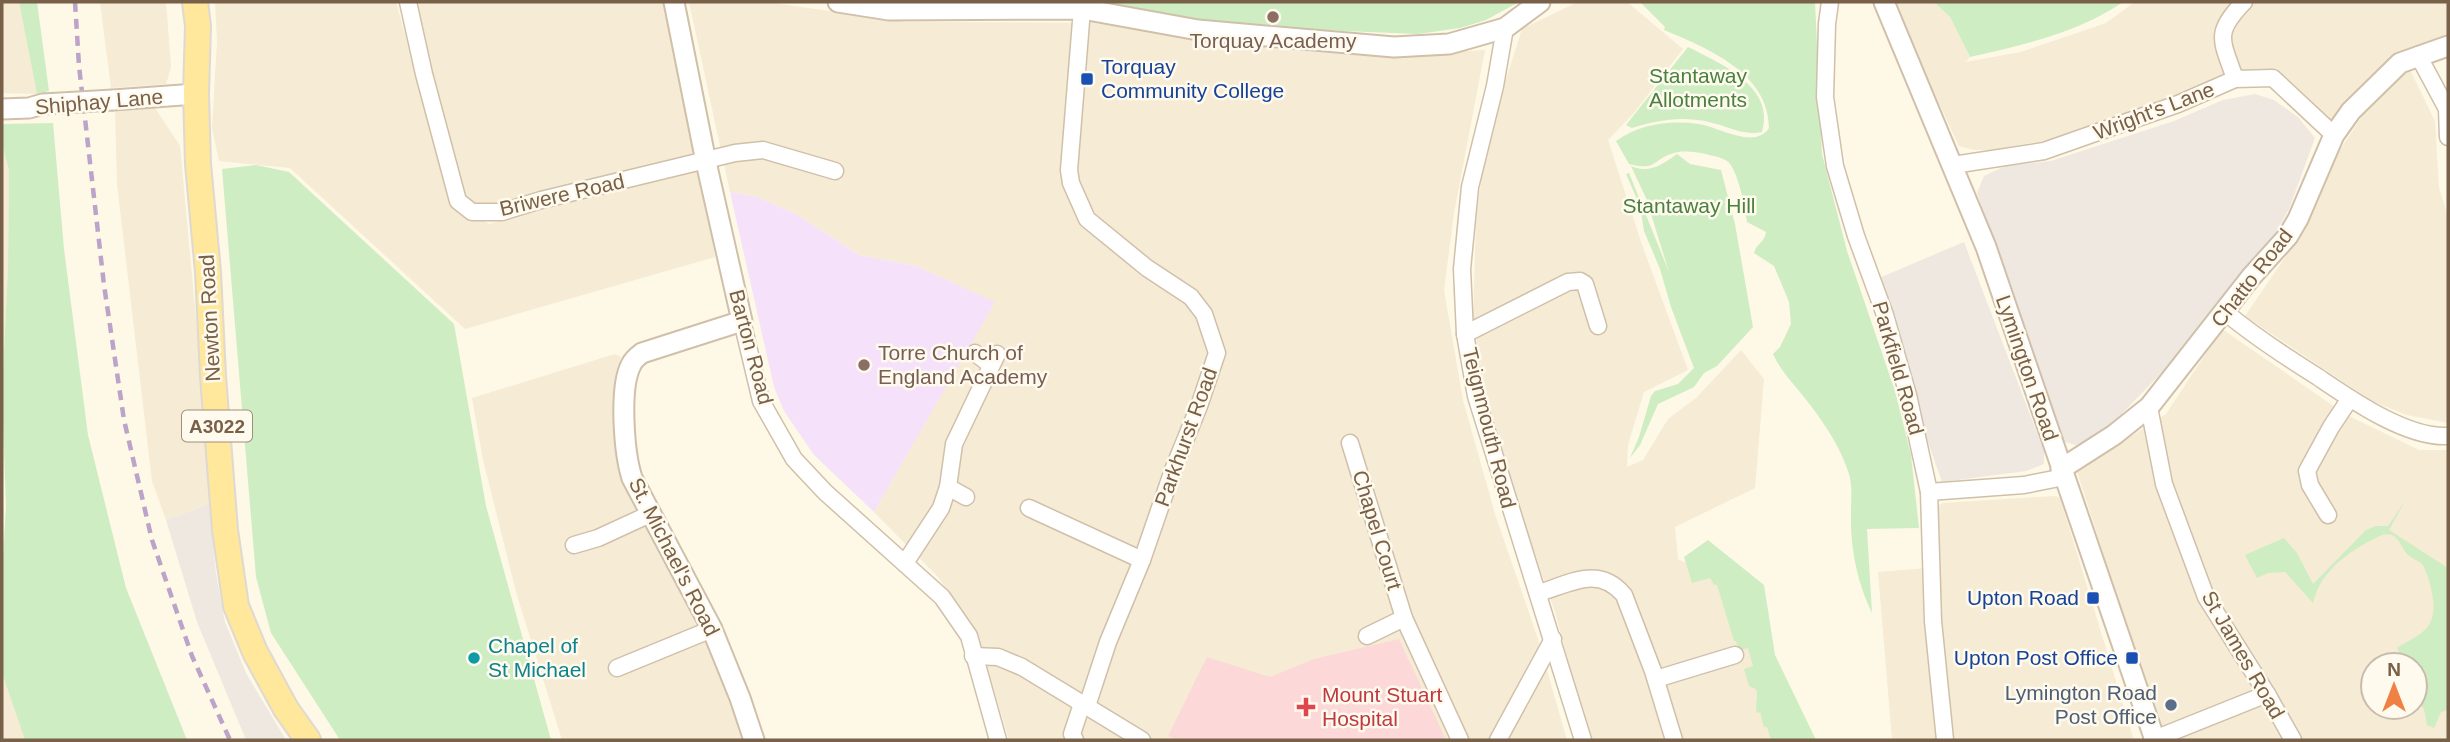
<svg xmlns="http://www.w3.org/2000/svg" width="2450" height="742" font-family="Helvetica,sans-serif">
	<rect width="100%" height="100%" fill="#fef8e6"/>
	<g fill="#f6ebd4" fill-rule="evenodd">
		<polygon points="2,2 19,2 37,94 2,93"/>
		<polygon points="100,2 166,2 171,67 166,84 111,88"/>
		<polygon points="215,2 396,2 452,202 489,224 585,196 701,170 715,257 465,329 290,168 219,161 212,128 217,42"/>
		<polygon points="408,2 674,2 706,162 502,212 458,201"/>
		<polygon points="689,2 767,2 905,22 1093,23 1175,36 1383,56 1485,50 1454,213 1444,290 1463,400 1495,514 1538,639 1567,740 1009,740 979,639 939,578 874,512 994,302 916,266 859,255 796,214 757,197 730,192"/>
		<polygon points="1578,2 1627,2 1683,49 1633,114 1608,140 1641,242 1688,370 1644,392 1628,445 1627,467 1643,460 1668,419 1696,398 1741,350 1764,379 1755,488 1675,527 1678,559 1705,573 1731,568 1788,740 1589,740 1555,612 1492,428 1473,321 1476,220 1486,142 1522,29"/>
		<polygon points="1894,2 1934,2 1950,17 1970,57 1966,62 2021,52 2106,23 2135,2 2448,2 2448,46 2418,55 2334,135 2274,78 2235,79 2067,137 1990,150 1974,150 1959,146 1898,16"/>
		<polygon points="2409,68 2435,121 2439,188 2448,216 2448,423 2407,415 2372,401 2245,316 2299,237 2340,150 2366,110"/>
		<polygon points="155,108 180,146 209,459 209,504 166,520 152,481 117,184 115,110"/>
		<polygon points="2,144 9,170 8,268 2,393"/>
		<path d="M2222,329L2345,414L2419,450H2448V740H2168L2115,591L2077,471L2166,414ZM2373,665H2415V707H2373Z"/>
		<polygon points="615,354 621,357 617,388 625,480 637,511 709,643 745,740 562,740 516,592 483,460 472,398"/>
		<polygon points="2055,496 2060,498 2134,740 1892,740 1878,572 1940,567 1937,506 1943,503"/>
		<polygon points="2,667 3,676 25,740 2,740"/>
	</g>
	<g fill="#eee8e0">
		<polygon points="2255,94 2274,100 2298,117 2315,138 2289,209 2271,241 2248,270 2169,365 2112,424 2093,440 2076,445 2061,441 1977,193 1984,176 2005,166 2051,161 2174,121 2223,100"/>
		<polygon points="1964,242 2044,451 2044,464 2026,471 1942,482 1872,281"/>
		<polygon points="209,504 216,574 225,622 246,673 286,740 246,740 197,622 166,520"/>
	</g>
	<polygon fill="#f5e2fa" points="730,192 757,197 796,214 859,255 916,266 995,302 874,512 814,455 784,411 774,387"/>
	<polygon fill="#fcd9d8" points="1399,639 1446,740 1177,740 1168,736 1207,657 1270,677 1314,659"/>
	<g fill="#ceedc3">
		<polygon points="19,2 37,2 49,91 37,94"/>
		<polygon points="1082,2 1519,2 1486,20 1460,28 1418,34 1222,26"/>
		<path d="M1640,2H1815L1822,154L1847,251L1895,391L1911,455L1919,528L1867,529L1872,613C1857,582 1850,547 1851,513C1851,498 1853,485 1848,471C1840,447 1826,426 1811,406C1798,388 1782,374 1773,354L1780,347L1791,324L1789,302L1774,266L1754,253C1756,244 1765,242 1766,232L1747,222C1745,208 1738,169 1727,161C1721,157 1713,156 1706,154C1695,152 1685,150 1674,153C1651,160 1658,171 1629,164L1616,141C1640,124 1670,120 1699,124C1719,127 1755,150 1769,128C1769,73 1707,48 1664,30L1665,27Z"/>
		<path d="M1934,2H2123C2080,32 2020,46 1970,57L1950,17Z"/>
		<path d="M1688,47C1720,63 1776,87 1762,132C1742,136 1728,126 1709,122C1681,116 1658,120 1632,128L1626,125Z"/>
		<polygon points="53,123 64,249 88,435 126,588 187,740 25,740 3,676 2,667 2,577 6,506 2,393 8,268 9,170 2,144 2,124"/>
		<path d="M1677,154L1690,164L1721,170L1735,224L1753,327L1717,366L1704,373L1694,387L1658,404L1640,445L1630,458L1639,437L1651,396L1655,391L1678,384L1694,368L1671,307L1660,269L1644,231L1640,206L1626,174L1629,173L1669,272L1646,198L1631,166C1649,174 1662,165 1677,154Z"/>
		<polygon points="256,165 289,172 454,324 486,506 551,740 340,740 271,633 256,577 222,169"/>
		<path d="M2405,501L2389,530L2448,568V710L2441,712L2434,728L2427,725L2424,709L2415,696V665H2403L2402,657L2397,648C2406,642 2417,637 2425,630C2441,614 2431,583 2423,565C2419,561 2413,559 2408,555C2399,546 2399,531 2382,535C2353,548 2320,570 2313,603L2285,572L2268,573L2257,578L2245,555L2284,538L2297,553L2313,584L2366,530L2376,526H2388Z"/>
		<path d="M1708,540L1764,585L1775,655L1816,740H1771L1767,727H1764L1760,712L1757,713C1754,706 1759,699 1756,689L1749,686L1744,669L1753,666L1748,648L1739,650L1736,641H1734L1717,585H1714L1710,578L1692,583L1684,557Z"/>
	</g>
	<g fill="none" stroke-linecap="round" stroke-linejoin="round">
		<g stroke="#d0c0aa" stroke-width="19">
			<g id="minor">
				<polyline points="408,2 424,74 458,201 472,212 502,212 541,200 735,153 763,150 835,171"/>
				<polyline points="1830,2 1827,24 1825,97 1835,166 1856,236 1885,315 1908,395 1929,492 1933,621 1945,740"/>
				<polyline points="1082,9 1069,170 1071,183 1087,219 1147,268 1191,297 1204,314 1217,353 1199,406 1173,470 1142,560 1108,642 1087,706"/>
				<polyline points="1505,28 1495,86 1470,187 1462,269 1465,334 1476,396 1583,740"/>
				<polyline points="2418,55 2447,109 2448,137"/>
				<path d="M2235,79C2222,40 2213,34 2244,2"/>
				<polyline points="1953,165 2044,151 2178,104 2235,79 2273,78 2334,135"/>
				<path d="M2225,312C2254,336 2286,357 2318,377C2352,400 2406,438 2448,436"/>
				<polyline points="742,321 761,401 794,459 825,492 942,597 969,636 998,740"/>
				<polyline points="1465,334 1568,282 1580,281 1585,284 1598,326"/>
				<polyline points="975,353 991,365"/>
				<polyline points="2149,407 2164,484 2206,597 2267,694 2293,740"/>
				<polyline points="1350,443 1404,618 1460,740"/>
				<polyline points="948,487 966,497"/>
				<polyline points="1929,492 2024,485 2064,477"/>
				<polyline points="1029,508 1142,560"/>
				<polyline points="2328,515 2310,485 2307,471 2331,427 2349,400"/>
				<polyline points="574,545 598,538 650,514"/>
				<polyline points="905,563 941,508 948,487 954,444 997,354"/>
				<path d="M1539,593C1571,583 1599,565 1624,595L1653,671L1674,740"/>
				<polyline points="1367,636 1404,618"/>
				<polyline points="973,656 998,657 1022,667 1142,740"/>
				<polyline points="617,668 712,629"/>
				<polyline points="1656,679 1735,655"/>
				<polyline points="1075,740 1072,734 1082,704"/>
				<polyline points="1498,740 1553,639"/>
				<polyline points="2152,740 2267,694"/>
			</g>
		</g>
		<g stroke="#d0c0aa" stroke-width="23">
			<g id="tertiary">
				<path d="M674,2L706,162L742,321L642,353C638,356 633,360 631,365C619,388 624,453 632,478L712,629L740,698L754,740"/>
				<polyline points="838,2 889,10 1082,9 1198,30 1394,47 1449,44 1505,28 1540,2"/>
				<polyline points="1884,2 1986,247 2155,740"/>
				<polyline points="113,100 196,94"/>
				<polyline points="2,109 29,108 43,104"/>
				<polyline points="2061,469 2114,435 2149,407 2251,277 2288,236 2298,219 2334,135 2351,111 2400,63 2448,46"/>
			</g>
		</g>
		<g stroke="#dfd9d3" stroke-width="28">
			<polyline id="primary" points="195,2 198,26 196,94 198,164 208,272 213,376 225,530 236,606 255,652 286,709 308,740"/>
		</g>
		<use href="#minor" stroke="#fff" stroke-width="16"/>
		<use href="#tertiary" stroke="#fff" stroke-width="19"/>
		<use href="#primary" stroke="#ffe79c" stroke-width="24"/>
		<polyline stroke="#bca3c9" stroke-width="4.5" stroke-dasharray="10 7" stroke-linecap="butt" points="75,2 79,66 104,285 124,420 152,540 192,656 230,740"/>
		<g stroke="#d0c0aa" stroke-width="23" stroke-linecap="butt">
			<polyline id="tertiary-bridge" points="43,104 113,100"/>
		</g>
		<use href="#tertiary-bridge" stroke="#fff" stroke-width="19"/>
	</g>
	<g fill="#8d6e63" stroke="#fffaee" stroke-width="2.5">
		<circle cx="1273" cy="17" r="7"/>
		<circle cx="864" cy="365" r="7"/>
	</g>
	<g fill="#1a4fb4" stroke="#fffaee" stroke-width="2.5">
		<rect x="1080" y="72" width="14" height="14" rx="3.5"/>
		<rect x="2086" y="591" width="14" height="14" rx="3.5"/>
		<rect x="2125" y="651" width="14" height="14" rx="3.5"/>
	</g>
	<circle fill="#0f9aa8" stroke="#fffaee" stroke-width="2.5" cx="474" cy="658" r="7"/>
	<circle fill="#5c6f8a" stroke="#fffaee" stroke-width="2.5" cx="2171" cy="705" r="7"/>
	<path fill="#e0444e" stroke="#fffaee" stroke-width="2.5" d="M1302.5 696.5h7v7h7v7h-7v7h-7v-7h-7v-7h7z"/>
	<g text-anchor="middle" stroke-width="5" stroke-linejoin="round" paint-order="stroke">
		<rect fill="#fffaee" stroke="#a18e7a" stroke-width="2" x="182" y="410.5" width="70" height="31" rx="5"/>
		<g font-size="19" font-weight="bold" fill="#796048">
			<text x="217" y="433">A3022</text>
		</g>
		<g font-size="21" fill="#785e54" stroke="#fffaee">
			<text x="1273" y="48">Torquay Academy</text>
			<text x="878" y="360" text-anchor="start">Torre Church of<tspan x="878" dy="24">England Academy</tspan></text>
		</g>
		<g font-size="21" fill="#164399" stroke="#fffaee" text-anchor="end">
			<text x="1101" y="74" text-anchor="start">Torquay<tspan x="1101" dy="24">Community College</tspan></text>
			<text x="2079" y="605">Upton Road</text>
			<text x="2118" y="665">Upton Post Office</text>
		</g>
		<g font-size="21" fill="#4a8040" stroke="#fffaee">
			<text x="1698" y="83">Stantaway<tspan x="1698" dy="24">Allotments</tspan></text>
			<text x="1689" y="213">Stantaway Hill</text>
		</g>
		<g font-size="21" fill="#796048" stroke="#fffaee">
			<text transform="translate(99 102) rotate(-5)" y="7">Shiphay Lane</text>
			<text transform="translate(2154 111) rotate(-21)" y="7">Wright's Lane</text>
			<text transform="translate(562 195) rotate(-13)" y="7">Briwere Road</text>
			<text transform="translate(2252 278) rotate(-52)" y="7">Chatto Road</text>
			<text transform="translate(210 318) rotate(-93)" y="7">Newton Road</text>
			<text transform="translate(751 347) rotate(75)" y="7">Barton Road</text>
			<text transform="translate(1898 368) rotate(74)" y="7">Parkfield Road</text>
			<text transform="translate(2027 368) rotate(71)" y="7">Lymington Road</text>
			<text transform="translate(1489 428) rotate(76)" y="7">Teignmouth Road</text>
			<text transform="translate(1186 437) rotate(-70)" y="7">Parkhurst Road</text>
			<text transform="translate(1377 530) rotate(73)" y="7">Chapel Court</text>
			<text transform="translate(674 557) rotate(63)" y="7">St. Michael's Road</text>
			<text transform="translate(2243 655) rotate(60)" y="7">St James Road</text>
		</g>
		<g font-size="21" fill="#0d838f" stroke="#fffaee" text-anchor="start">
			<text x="488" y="653">Chapel of<tspan x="488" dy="24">St Michael</tspan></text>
		</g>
		<g font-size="21" fill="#4e5e75" stroke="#fffaee" text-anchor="end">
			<text x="2157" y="700">Lymington Road<tspan x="2157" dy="24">Post Office</tspan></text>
		</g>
		<g font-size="21" fill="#be3a42" stroke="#fffaee" text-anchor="start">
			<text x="1322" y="702">Mount Stuart<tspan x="1322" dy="24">Hospital</tspan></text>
		</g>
	</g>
	<rect width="2450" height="742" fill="none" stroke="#796048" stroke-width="7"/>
	<g transform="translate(2394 686)"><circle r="33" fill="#fffaee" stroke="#c9bcac" stroke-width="2"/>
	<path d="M0-5L12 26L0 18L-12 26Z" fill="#ef8144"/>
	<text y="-10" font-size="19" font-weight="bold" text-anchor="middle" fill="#796048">N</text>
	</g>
</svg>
